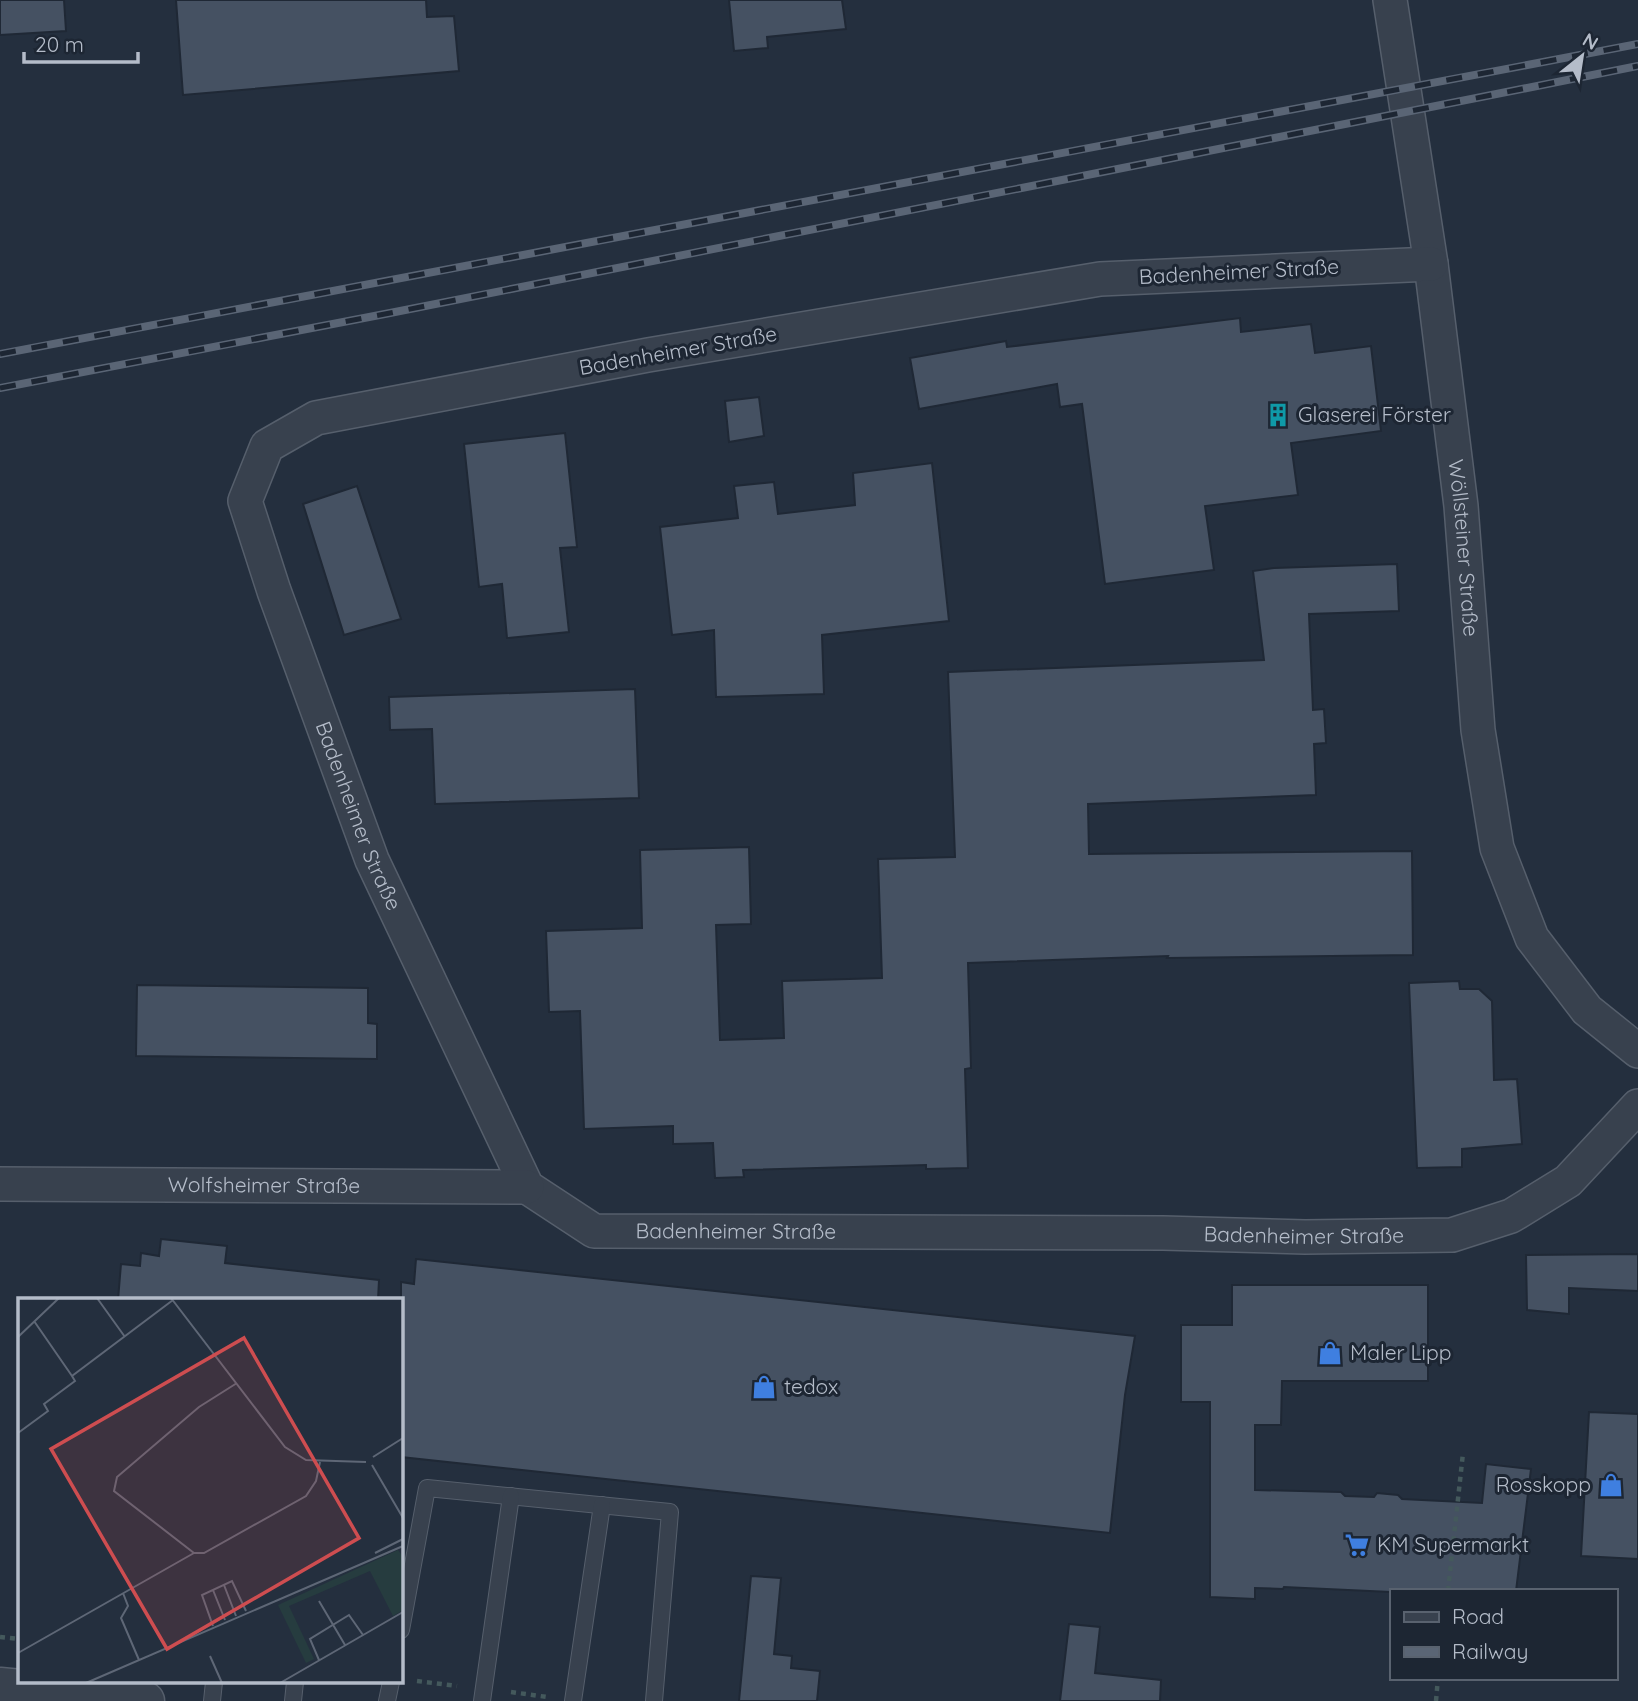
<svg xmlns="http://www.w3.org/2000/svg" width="1638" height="1701" font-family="Quicksand,sans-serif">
	<rect width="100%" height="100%" fill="#242f3e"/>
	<g fill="#455162" stroke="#1f2835" stroke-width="2">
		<polygon points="0,0 64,0 66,31 0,35"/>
		<polygon points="176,0 426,0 427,17 454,16 459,71 183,95"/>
		<polygon points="729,0 842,0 846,29 767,37 768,48 734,51"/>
		<polygon points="1240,318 1241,332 1311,324 1315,353 1371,346 1381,431 1291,443 1298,495 1205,506 1214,570 1105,584 1082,404 1060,407 1057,384 919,409 910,358 1006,341 1007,347"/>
		<polygon points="759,397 764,436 729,442 725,401"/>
		<polygon points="565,433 577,547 560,548 569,632 507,638 502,584 479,587 464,444"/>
		<polygon points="932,463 949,621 822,635 824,694 716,697 714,630 672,635 660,527 738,518 734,486 774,482 778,514 855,505 853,473"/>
		<polygon points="357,486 401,619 344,635 303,504"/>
		<polygon points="1397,564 1399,611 1309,614 1313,710 1324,709 1326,743 1314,744 1316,795 1088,804 1089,854 1412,851 1413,955 1167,958 1168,956 968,963 971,1068 965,1069 968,1168 926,1169 926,1165 743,1170 744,1177 715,1178 713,1143 673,1144 673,1126 584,1129 580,1011 549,1012 546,931 642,928 640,850 749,847 751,924 716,925 720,1040 784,1038 782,981 882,978 878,859 955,857 948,672 1264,660 1253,571 1274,568"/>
		<polygon points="635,689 639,798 435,804 432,729 390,730 389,697"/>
		<polygon points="1459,981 1460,989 1479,989 1492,1001 1494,1080 1517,1079 1522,1144 1462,1149 1462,1167 1417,1168 1409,983"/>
		<polygon points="137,985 368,988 368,1023 377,1024 377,1059 136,1056"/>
		<polygon points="161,1239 227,1246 225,1263 379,1280 378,1300 118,1300 121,1264 140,1266 141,1253 159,1256"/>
		<polygon points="1638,1254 1638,1291 1569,1288 1569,1314 1527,1310 1526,1255"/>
		<polygon points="416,1259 1135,1336 1125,1395 1110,1533 401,1457 401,1282 414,1284"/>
		<polygon points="1232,1285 1428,1285 1428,1381 1282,1381 1281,1425 1255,1425 1255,1490 1341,1492 1345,1496 1374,1497 1377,1493 1398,1495 1402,1499 1482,1503 1486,1464 1531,1469 1516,1591 1391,1592 1284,1587 1283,1589 1255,1588 1255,1599 1210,1597 1210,1402 1181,1402 1181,1325 1232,1325"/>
		<polygon points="1589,1412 1638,1414 1638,1559 1581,1556"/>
		<polygon points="751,1576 781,1578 774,1654 792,1656 791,1668 820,1671 817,1701 739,1701"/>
		<polygon points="1069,1624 1100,1627 1095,1673 1161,1680 1160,1701 1060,1701"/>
	</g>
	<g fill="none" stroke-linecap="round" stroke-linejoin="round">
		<g stroke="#565f6c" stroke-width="18">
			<g id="service">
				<polyline points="401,1630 427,1488 670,1512 654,1701"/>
				<polyline points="212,1701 214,1682"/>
				<polyline points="293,1701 295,1682"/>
				<polyline points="387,1701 391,1682"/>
				<polyline points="482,1701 511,1496"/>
				<polyline points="573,1701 602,1505"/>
			</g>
		</g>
		<g stroke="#565f6c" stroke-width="36">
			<g id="minor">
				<path id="s1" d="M1390,0L1431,264L1461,506L1478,730L1497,848L1532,938L1587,1010L1638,1051"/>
				<path id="s2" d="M1431,264L1100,279L648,355L316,418L267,446L245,501L274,591L372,860L527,1187L594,1231L1163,1233L1305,1237L1452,1235L1511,1216L1568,1181L1638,1106"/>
				<path id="s3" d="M0,1184L527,1187"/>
			</g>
		</g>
		<g stroke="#565f6c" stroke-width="41">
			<polyline id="tertiary" points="0,1687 145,1701"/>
		</g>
		<g stroke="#44595c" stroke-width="4.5" stroke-dasharray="5 5" stroke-linecap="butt">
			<polyline points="1448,1591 1463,1453"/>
			<polyline points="0,1637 19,1639"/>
			<polyline points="417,1681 457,1686"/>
			<polyline points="511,1692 547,1697"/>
			<polyline points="1436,1701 1438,1678"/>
		</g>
		<use href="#service" stroke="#38414e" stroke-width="16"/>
		<use href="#minor" stroke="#38414e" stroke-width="33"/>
		<use href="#tertiary" stroke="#38414e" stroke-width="38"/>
		<g stroke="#5a6575" stroke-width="8">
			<g id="rail">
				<polyline points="0,354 1638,44"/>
				<polyline points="0,388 390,313 1638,66"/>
			</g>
		</g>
		<use href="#rail" stroke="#1d2633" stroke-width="5" stroke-dasharray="16" stroke-linecap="butt"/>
	</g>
	<defs>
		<g id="building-bare" transform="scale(1.89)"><path d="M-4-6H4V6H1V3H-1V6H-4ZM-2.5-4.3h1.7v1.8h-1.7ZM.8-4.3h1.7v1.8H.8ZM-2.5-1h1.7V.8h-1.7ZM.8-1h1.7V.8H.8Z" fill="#0f9aa8" stroke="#1d2633" stroke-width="2.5" paint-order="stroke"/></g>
		<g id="shop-bare" transform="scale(1.89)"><path d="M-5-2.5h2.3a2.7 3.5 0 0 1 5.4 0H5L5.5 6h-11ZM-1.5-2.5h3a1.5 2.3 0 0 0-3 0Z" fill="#3f7fe0" stroke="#1d2633" stroke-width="2.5" paint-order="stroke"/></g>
		<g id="supermarket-bare" transform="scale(1.89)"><path d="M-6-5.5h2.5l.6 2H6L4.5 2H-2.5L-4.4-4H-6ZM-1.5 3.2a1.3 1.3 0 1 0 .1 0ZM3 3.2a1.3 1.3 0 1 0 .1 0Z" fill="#3f7fe0" stroke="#1d2633" stroke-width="2.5" paint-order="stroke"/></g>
	</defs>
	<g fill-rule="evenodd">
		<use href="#building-bare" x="1278" y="415"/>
		<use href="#shop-bare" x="1330" y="1353"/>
		<use href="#shop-bare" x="764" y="1387"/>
		<use href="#shop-bare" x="1611" y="1485"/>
		<use href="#supermarket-bare" x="1357" y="1545"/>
	</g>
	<g text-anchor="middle" stroke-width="6" stroke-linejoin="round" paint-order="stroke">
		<g font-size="21" fill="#b4bcc9" stroke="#1d2633">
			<text transform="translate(1239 272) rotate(-3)" y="7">Badenheimer Straße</text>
			<text transform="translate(678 351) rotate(-10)" y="7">Badenheimer Straße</text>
			<text dy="7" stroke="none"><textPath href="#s1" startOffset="553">Wöllsteiner Straße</textPath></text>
			<text dy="7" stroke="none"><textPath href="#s2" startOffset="1578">Badenheimer Straße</textPath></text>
			<text dy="7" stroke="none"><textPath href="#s3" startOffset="264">Wolfsheimer Straße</textPath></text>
			<text dy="7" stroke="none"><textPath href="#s2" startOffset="2208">Badenheimer Straße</textPath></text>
			<text dy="7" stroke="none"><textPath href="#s2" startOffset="2776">Badenheimer Straße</textPath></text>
		</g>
		<g font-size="21" fill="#b4bcc9" stroke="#1d2633" text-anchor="start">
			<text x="1298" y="422">Glaserei Förster</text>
			<text x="1350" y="1360">Maler Lipp</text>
			<text x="784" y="1394">tedox</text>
			<text x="1591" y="1492" text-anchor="end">Rosskopp</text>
			<text x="1377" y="1552">KM Supermarkt</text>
		</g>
	</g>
	<g transform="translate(18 1298)">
		<rect width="385" height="385" fill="#242f3e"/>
		<path d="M380,252L385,259V312L375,318L352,273L271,308L296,361L288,365L260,307Z" fill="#263c3f"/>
		<path fill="none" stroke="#5e6776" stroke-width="2" d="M79,0L107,39M153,0L267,149L288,162L348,164M16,23L54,78M0,39L41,0M219,85L181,109L99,179L96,193L176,255H186L288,198L298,183L302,164M0,135L30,113L26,106L57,83L54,78L155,2M355,159L385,140M354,167L385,220M357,255L385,241M206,287L218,318M195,292L207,322M105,295L110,308L103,320L121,362M301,303L327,347M195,328L184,297L214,283L228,313M0,355L176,255M192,358L204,385M301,362L292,341L331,317L345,337M68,385L385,248M262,385L385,314"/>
		<path fill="#ce4d50" fill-opacity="0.15" stroke="#ce4d50" stroke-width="3.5" d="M226,40L341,240L149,351L33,151Z"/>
		<rect width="385" height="385" fill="none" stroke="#b4bcc9" stroke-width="3.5"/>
	</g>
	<rect x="1390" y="1589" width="228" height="91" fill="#1d2633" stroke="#59626f" stroke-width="2"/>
	<rect x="1404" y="1612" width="35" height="10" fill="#38414e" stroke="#59626f" stroke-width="2"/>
	<text x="1452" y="1624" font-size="21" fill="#b4bcc9">Road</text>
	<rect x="1404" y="1647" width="35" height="10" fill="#5a6575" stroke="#59626f" stroke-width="2"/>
	<text x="1452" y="1659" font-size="21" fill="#b4bcc9">Railway</text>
	<g transform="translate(1582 56) rotate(30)" stroke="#1d2633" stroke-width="5" paint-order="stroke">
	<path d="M0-5L12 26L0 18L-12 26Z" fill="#b4bcc9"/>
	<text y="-10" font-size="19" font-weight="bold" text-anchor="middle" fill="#b4bcc9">N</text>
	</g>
	<path d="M24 52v10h114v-10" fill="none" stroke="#b4bcc9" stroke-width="3.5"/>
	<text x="35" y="52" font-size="21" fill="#b4bcc9" stroke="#1d2633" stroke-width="5" paint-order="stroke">20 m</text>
</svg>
